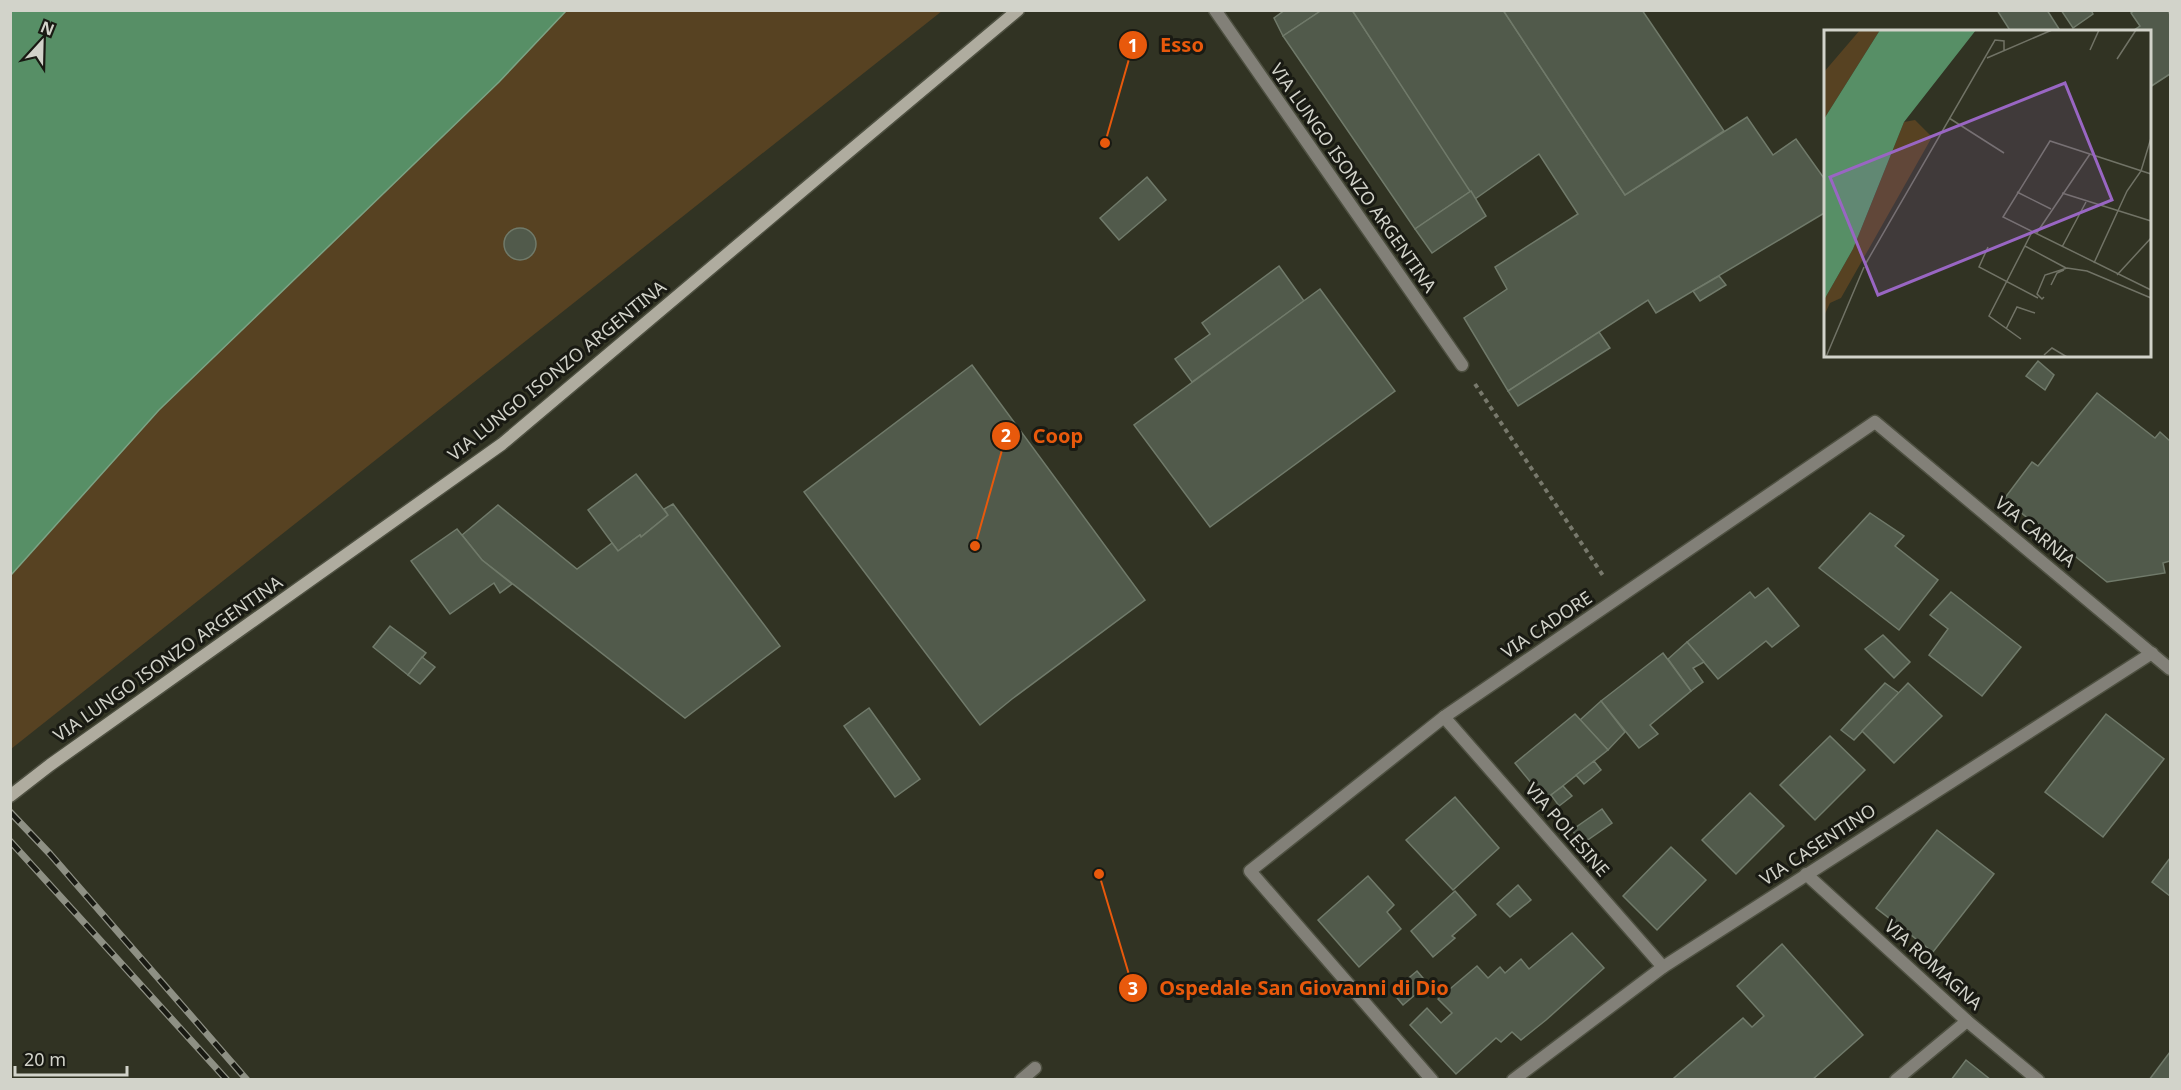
<svg xmlns="http://www.w3.org/2000/svg" width="2181" height="1090" font-family="'Noto Sans',sans-serif">
	<rect width="100%" height="100%" fill="#313323"/>
	<polygon fill="#574222" points="566,11 942,11 11,749 11,575 159,410 499,82"/>
	<polygon fill="#578f66" stroke="#7ca384" stroke-width="1.5" points="11,10 566,11 499,82 159,410 11,575"/>
	<g fill="#515a4b" stroke="#707a6a" stroke-width="1.5">
		<polygon points="1285,10 1322,10 1283,36 1274,18"/>
		<polygon points="1322,10 1352,10 1471,191 1415,229 1283,36"/>
		<polygon points="1352,10 1503,10 1625,195 1747,117 1773,155 1796,139 1826,181 1826,212 1656,313 1648,300 1508,391 1464,318 1507,289 1495,267 1578,214 1539,154 1475,199"/>
		<polygon points="1503,10 1642,10 1724,131 1625,195"/>
		<polygon points="1997,10 2047,10 2061,32 2011,32"/>
		<polygon points="2061,10 2091,10 2093,14 2073,28"/>
		<polygon points="2135,10 2168,10 2170,15 2170,74 2150,87 2150,32 2131,32 2140,26 2131,13"/>
		<polygon points="1147,177 1166,200 1119,240 1100,218"/>
		<polygon points="1471,191 1486,216 1432,253 1415,229"/>
		<circle cx="520" cy="244" r="16"/>
		<polygon points="1279,266 1304,301 1192,382 1175,359 1210,334 1202,323"/>
		<polygon points="1719,276 1726,285 1700,301 1693,291"/>
		<polygon points="1320,289 1395,391 1210,527 1134,425"/>
		<polygon points="1599,332 1610,348 1518,406 1508,391"/>
		<polygon points="2038,361 2054,375 2045,390 2026,376"/>
		<polygon points="972,365 1145,600 1012,699 980,725 804,492"/>
		<polygon points="2097,393 2155,438 2160,432 2170,441 2170,561 2163,563 2165,573 2107,582 2004,499 2032,462 2038,466"/>
		<polygon points="636,474 668,515 641,537 640,535 618,551 588,510"/>
		<polygon points="673,504 780,646 685,718 482,560 462,535 498,505 577,569 612,543 618,551 640,535 641,537 668,515 664,509"/>
		<polygon points="1870,513 1904,536 1895,546 1938,580 1899,630 1819,568"/>
		<polygon points="457,529 482,560 512,584 500,593 494,583 450,614 411,561"/>
		<polygon points="1768,588 1799,626 1772,647 1766,641 1718,679 1687,642 1750,592 1755,598"/>
		<polygon points="1951,592 2021,647 1982,696 1929,655 1948,629 1930,615"/>
		<polygon points="390,626 426,653 408,675 373,647"/>
		<polygon points="1883,635 1910,662 1894,678 1865,649"/>
		<polygon points="1687,642 1704,662 1693,668 1703,682 1691,691 1668,659"/>
		<polygon points="1663,653 1691,691 1650,725 1658,734 1639,748 1601,701"/>
		<polygon points="422,657 435,667 420,684 408,675"/>
		<polygon points="1885,683 1899,693 1854,740 1841,730"/>
		<polygon points="1908,683 1942,716 1894,763 1862,731"/>
		<polygon points="1601,701 1625,732 1608,750 1580,720"/>
		<polygon points="869,708 920,779 895,797 844,726"/>
		<polygon points="1575,714 1608,750 1545,800 1515,763"/>
		<polygon points="2106,714 2164,759 2103,837 2045,792"/>
		<polygon points="1830,736 1865,770 1815,820 1780,785"/>
		<polygon points="1594,761 1601,770 1584,784 1576,775"/>
		<polygon points="1563,786 1572,796 1559,806 1551,795"/>
		<polygon points="1750,793 1784,826 1736,874 1702,840"/>
		<polygon points="1455,797 1499,848 1453,890 1406,840"/>
		<polygon points="1602,809 1612,823 1582,844 1572,830"/>
		<polygon points="1937,830 1994,874 1933,952 1876,908"/>
		<polygon points="1671,847 1706,880 1657,930 1623,896"/>
		<polygon points="2170,858 2170,896 2152,882"/>
		<polygon points="1368,876 1394,905 1387,912 1401,929 1359,967 1318,920"/>
		<polygon points="1518,885 1531,900 1510,917 1497,904"/>
		<polygon points="1455,891 1476,915 1452,936 1455,938 1433,957 1411,931"/>
		<polygon points="1572,933 1604,968 1546,1020 1521,1040 1512,1032 1501,1042 1496,1038 1456,1074 1410,1025 1427,1008 1441,1023 1452,1013 1438,999 1477,966 1488,978 1500,967 1505,973 1521,959 1529,969"/>
		<polygon points="1782,944 1863,1035 1812,1080 1675,1080 1674,1078 1743,1018 1752,1027 1764,1016 1737,986"/>
		<polygon points="1417,971 1428,984 1403,1005 1392,992"/>
		<polygon points="2170,1052 2170,1080 2149,1080"/>
		<polygon points="1966,1060 1991,1080 1951,1080"/>
	</g>
	<g fill="none" stroke-linecap="round" stroke-linejoin="round">
		<g stroke="#4e5041" stroke-width="15">
			<polyline id="lane" points="1021,1080 1035,1068"/>
		</g>
		<g stroke="#4e5041" stroke-width="15">
			<g id="street">
				<polyline points="1215,10 1462,365"/>
				<polyline points="1444,717 1663,967"/>
				<polyline points="1806,874 1967,1021 2038,1080"/>
				<polyline points="1432,1080 1250,871 1444,717 1875,422 2170,669"/>
				<polyline points="1513,1080 1663,967 2152,653"/>
				<polyline points="1896,1080 1967,1021"/>
			</g>
		</g>
		<g stroke="#4e5041" stroke-width="15">
			<polyline id="secondary" points="10,796 50,765 502,444 827,170 1018,10"/>
		</g>
		<polyline stroke="#78796c" stroke-width="4" stroke-dasharray="4.5 4.5" stroke-linecap="butt" points="1475,384 1604,577"/>
		<use href="#lane" stroke="#828078" stroke-width="12"/>
		<use href="#street" stroke="#828078" stroke-width="12"/>
		<use href="#secondary" stroke="#afac9f" stroke-width="12"/>
		<g stroke="#8e9084" stroke-width="7">
			<g id="rail">
				<polyline points="10,812 50,854 247,1080"/>
				<polyline points="10,841 227,1080"/>
			</g>
		</g>
		<use href="#rail" stroke="#191a13" stroke-width="4.5" stroke-dasharray="14" stroke-linecap="butt"/>
	</g>
	<g text-anchor="middle" stroke-width="6" stroke-linejoin="round" paint-order="stroke">
		<g font-size="18" fill="#d2d3ca" stroke="#191a13">
			<text transform="translate(1353 178) rotate(55)" y="6">VIA LUNGO ISONZO ARGENTINA</text>
			<text transform="translate(557 371) rotate(-39)" y="6">VIA LUNGO ISONZO ARGENTINA</text>
			<text transform="translate(2035 532) rotate(40)" y="6">VIA CARNIA</text>
			<text transform="translate(1547 625) rotate(-34)" y="6">VIA CADORE</text>
			<text transform="translate(168 659) rotate(-35)" y="6">VIA LUNGO ISONZO ARGENTINA</text>
			<text transform="translate(1567 830) rotate(49)" y="6">VIA POLESINE</text>
			<text transform="translate(1818 845) rotate(-33)" y="6">VIA CASENTINO</text>
			<text transform="translate(1933 965) rotate(42)" y="6">VIA ROMAGNA</text>
		</g>
	</g>
	<g transform="translate(1824 30)">
		<rect width="327" height="327" fill="#313323"/>
		<path d="M36,0H56L0,89V42ZM91,90L108,107L17,268L6,273L0,286V270L29,219L80,92Z" fill="#574222"/>
		<path d="M56,0H152L80,92L29,219L0,270V89Z" fill="#578f66"/>
		<path fill="none" stroke="#717366" stroke-width="1.5" d="M266,20L275,0M163,28L228,0M293,29L312,0M125,88L180,123M327,144L226,111L179,187L327,260M193,162L227,179M238,163L327,191M212,204L266,124M201,216L242,238M164,217L155,237L214,268M238,217L262,172M42,233L171,10L180,11V20M270,233L303,161L317,141L327,108M293,245L327,208M227,255L233,243L240,240M220,267L218,269L213,264L221,245L243,238L263,241L327,268M182,299L193,277L211,283M197,309L165,286L208,202M220,325L228,318L243,327M2,327L40,237"/>
		<path fill="#9966c3" fill-opacity="0.15" stroke="#9966c3" stroke-width="3" d="M241,53L288,170L54,265L6,147Z"/>
		<rect width="327" height="327" fill="none" stroke="#d2d3ca" stroke-width="3"/>
	</g>
	<path fill="none" stroke="#e8590c" stroke-width="2" d="M1105 143L1133 45M975 546L1006 436M1099 874L1133 988"/>
	<g fill="#e8590c" stroke="#191a13" stroke-width="2">
		<circle cx="1105" cy="143" r="6"/>
		<circle cx="975" cy="546" r="6"/>
		<circle cx="1099" cy="874" r="6"/>
		<circle cx="1133" cy="45" r="15"/>
		<circle cx="1006" cy="436" r="15"/>
		<circle cx="1133" cy="988" r="15"/>
	</g>
	<g font-size="18" text-anchor="middle" font-weight="bold" fill="#fff">
		<text x="1133" y="52">1</text>
		<text x="1006" y="442">2</text>
		<text x="1133" y="995">3</text>
	</g>
	<g font-size="20" text-anchor="middle" font-weight="bold" fill="#e8590c" stroke="#191a13" stroke-width="6" stroke-linejoin="round" paint-order="stroke">
		<text x="1182" y="52">Esso</text>
		<text x="1058" y="443">Coop</text>
		<text x="1304" y="995">Ospedale San Giovanni di Dio</text>
	</g>
	<rect width="2181" height="1090" fill="none" stroke="#d2d3ca" stroke-width="24"/>
	<g transform="translate(42 42) rotate(22)" stroke="#191a13" stroke-width="4.5" paint-order="stroke">
	<path d="M0-4.5L10 22L0 15L-10 22Z" fill="#d2d3ca"/>
	<text y="-9" font-size="16" font-weight="bold" text-anchor="middle" fill="#d2d3ca">N</text>
	</g>
	<path d="M15 1066v9h112v-9" fill="none" stroke="#d2d3ca" stroke-width="3"/>
	<text x="24" y="1066" font-size="18" fill="#d2d3ca" stroke="#191a13" stroke-width="4.5" paint-order="stroke">20 m</text>
</svg>
